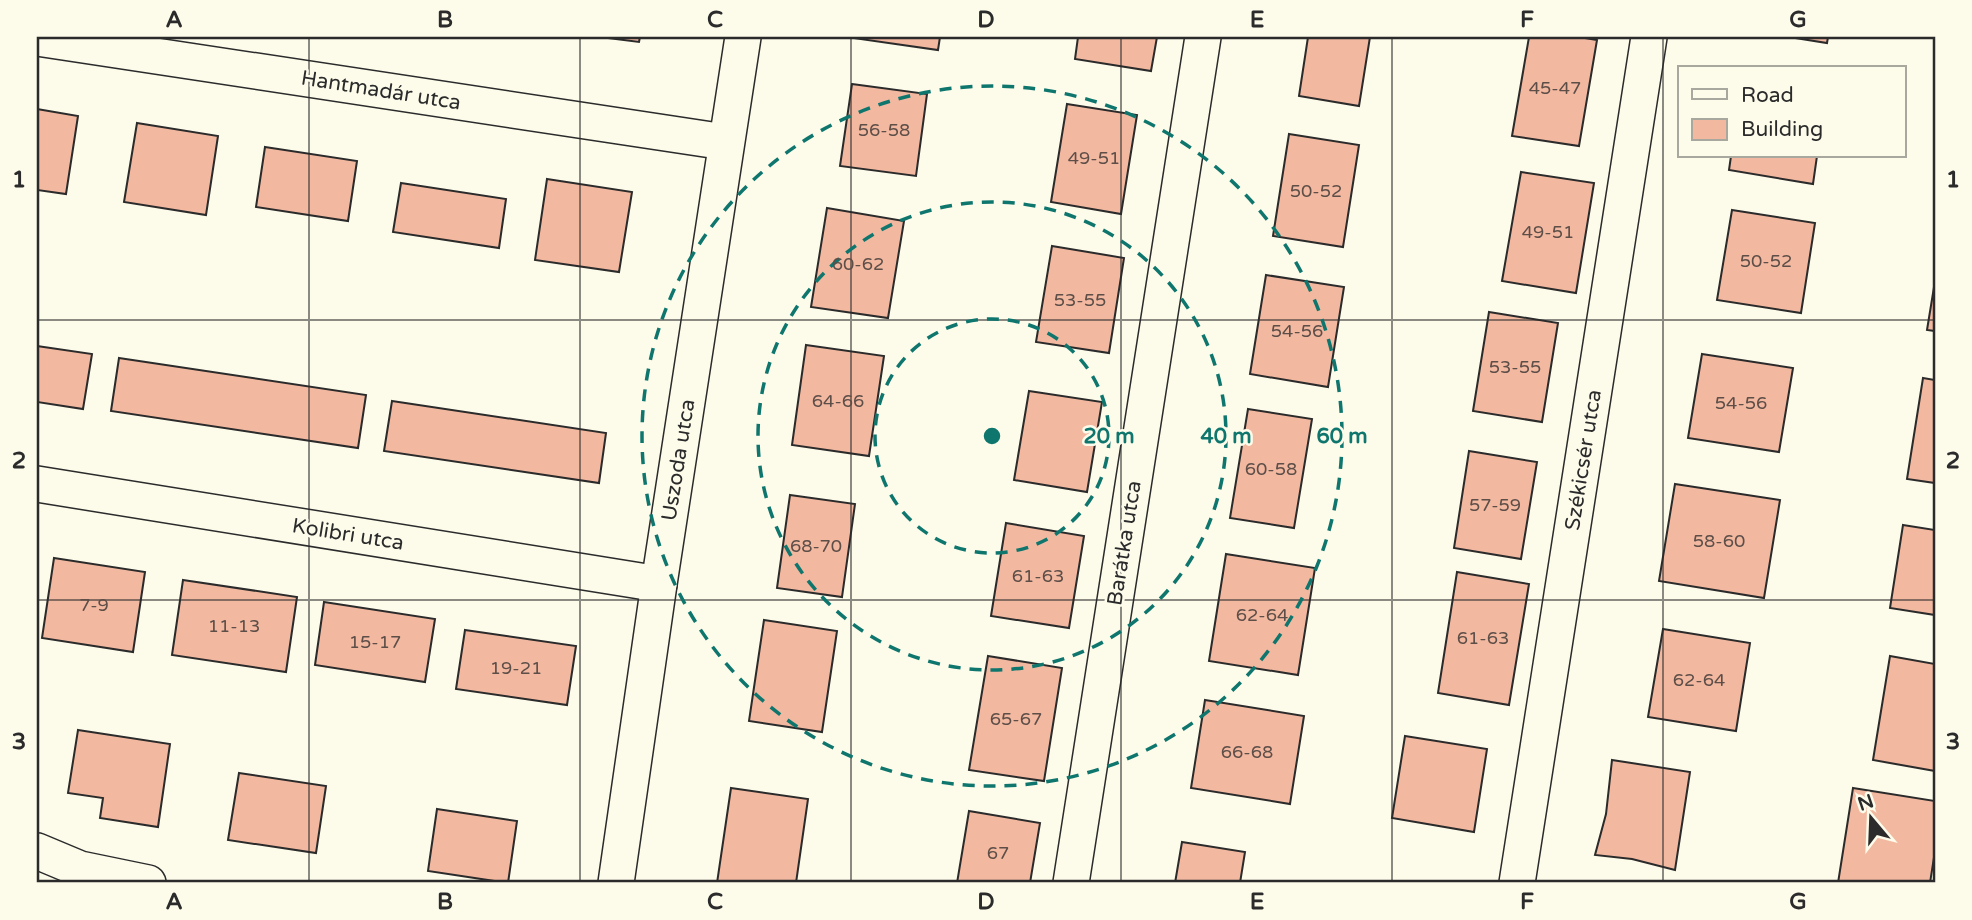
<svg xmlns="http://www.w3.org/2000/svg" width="1972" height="920" font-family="'Varela Round',sans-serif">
	<rect width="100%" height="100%" fill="#fdfbea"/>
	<g fill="#f2b8a0" stroke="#2b2b2b" stroke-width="2">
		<polygon points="600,37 640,37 639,42"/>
		<polygon points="853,37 940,37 938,50 853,38"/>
		<polygon points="1078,37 1157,37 1151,71 1075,59"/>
		<polygon points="1308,37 1370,37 1359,106 1299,96"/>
		<polygon points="1529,37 1579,37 1597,40 1579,146 1512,136"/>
		<polygon points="1789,37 1828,37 1827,43"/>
		<polygon points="852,84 927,94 916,176 840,166"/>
		<polygon points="1067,104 1137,115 1121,214 1051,202"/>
		<polygon points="37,109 78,116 66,194 37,190"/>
		<polygon points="137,123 218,136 206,215 124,202"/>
		<polygon points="1289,134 1359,145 1343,247 1273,236"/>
		<polygon points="265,147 357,161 348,221 256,207"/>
		<polygon points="1731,156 1817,156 1813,184 1729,170"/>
		<polygon points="1521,172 1594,183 1576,293 1502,281"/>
		<polygon points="547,179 632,192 619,272 535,260"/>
		<polygon points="401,183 506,199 499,248 393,232"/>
		<polygon points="827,208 904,221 888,318 811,307"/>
		<polygon points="1732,210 1815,223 1801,313 1717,300"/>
		<polygon points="1052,246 1124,258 1109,353 1036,342"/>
		<polygon points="1266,275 1344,287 1328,387 1250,374"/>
		<polygon points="1935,281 1935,331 1927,330"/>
		<polygon points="1489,312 1558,323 1542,422 1473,411"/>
		<polygon points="806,345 884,356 869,456 792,445"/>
		<polygon points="37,346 92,354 83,409 37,402"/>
		<polygon points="1702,354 1793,368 1779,452 1688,438"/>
		<polygon points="119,358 366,395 358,448 111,411"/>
		<polygon points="1923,378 1935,380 1935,483 1907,479"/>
		<polygon points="1029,391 1102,402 1087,492 1014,480"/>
		<polygon points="392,401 606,433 599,483 384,451"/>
		<polygon points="1248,409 1312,419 1294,528 1230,518"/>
		<polygon points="1469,451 1537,462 1521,559 1454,548"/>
		<polygon points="1675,484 1780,500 1764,598 1659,581"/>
		<polygon points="790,495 855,504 842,597 777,588"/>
		<polygon points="1006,523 1084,536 1069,628 991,616"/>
		<polygon points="1903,525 1935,530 1935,615 1890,608"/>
		<polygon points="1226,554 1315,568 1298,675 1209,661"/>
		<polygon points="54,558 145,572 133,652 42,638"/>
		<polygon points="1457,572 1529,584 1509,705 1438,693"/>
		<polygon points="183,580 297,597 286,672 172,655"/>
		<polygon points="324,602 435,619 425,682 315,665"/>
		<polygon points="764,620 837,631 822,732 749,721"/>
		<polygon points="1663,629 1750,643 1736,731 1648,717"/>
		<polygon points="465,630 576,646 567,705 456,689"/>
		<polygon points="988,656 1062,668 1044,781 969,770"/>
		<polygon points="1890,656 1935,664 1935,771 1873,760"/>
		<polygon points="1205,700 1304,716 1290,804 1191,788"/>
		<polygon points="78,730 170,744 158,827 100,818 103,798 68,793"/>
		<polygon points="1405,736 1487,749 1474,832 1392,818"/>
		<polygon points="1612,760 1690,772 1675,870 1632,859 1595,855 1606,814"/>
		<polygon points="239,773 326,786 316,853 228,840"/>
		<polygon points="731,788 808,799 796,883 717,883"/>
		<polygon points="1853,788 1935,801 1935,851 1930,883 1838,883"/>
		<polygon points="437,809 517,821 508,883 428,871"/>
		<polygon points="969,811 1040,823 1030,883 957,883"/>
		<polygon points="1182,842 1245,852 1240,883 1175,883"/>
	</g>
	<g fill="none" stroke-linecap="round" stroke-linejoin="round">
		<g stroke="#2b2b2b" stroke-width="38">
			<g id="minor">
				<polyline points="37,38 725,142"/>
				<polyline points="37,484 659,584"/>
				<polyline points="37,851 80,869 148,883"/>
				<polyline points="616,883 659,584 743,37"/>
				<polyline points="1071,883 1203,37"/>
				<polyline points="1517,883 1649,37"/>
			</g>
		</g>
		<use href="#minor" stroke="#fdfbea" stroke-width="35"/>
	</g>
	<path fill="none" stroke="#2b2b2b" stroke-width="2" stroke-opacity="0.55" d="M309,37V883M580,37V883M851,37V883M1121,37V883M1392,37V883M1663,37V883M37,320H1935M37,600H1935"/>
	<g fill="none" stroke="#0f766e" stroke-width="3.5" stroke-dasharray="12 9">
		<circle cx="992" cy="436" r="117"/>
		<circle cx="992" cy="436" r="234"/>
		<circle cx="992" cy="436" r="350"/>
	</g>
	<g text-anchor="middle" stroke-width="5" stroke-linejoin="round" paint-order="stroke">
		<g font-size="18" fill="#5d4e48">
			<text x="1555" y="94">45-47</text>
			<text x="884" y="136">56-58</text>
			<text x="1094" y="164">49-51</text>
			<text x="1316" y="197">50-52</text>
			<text x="1548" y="238">49-51</text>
			<text x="1766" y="267">50-52</text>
			<text x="858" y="270">60-62</text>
			<text x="1080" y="306">53-55</text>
			<text x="1297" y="337">54-56</text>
			<text x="1515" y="373">53-55</text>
			<text x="838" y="407">64-66</text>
			<text x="1741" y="409">54-56</text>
			<text x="1271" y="475">60-58</text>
			<text x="1495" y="511">57-59</text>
			<text x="1719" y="547">58-60</text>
			<text x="816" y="552">68-70</text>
			<text x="1038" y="582">61-63</text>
			<text x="94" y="611">7-9</text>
			<text x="1262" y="621">62-64</text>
			<text x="234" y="632">11-13</text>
			<text x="1483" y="644">61-63</text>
			<text x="375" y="648">15-17</text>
			<text x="516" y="674">19-21</text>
			<text x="1699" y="686">62-64</text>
			<text x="1016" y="725">65-67</text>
			<text x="1247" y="758">66-68</text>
			<text x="998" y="859">67</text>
		</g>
		<g font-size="21" fill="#2b2b2b" stroke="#fdfbea">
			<text transform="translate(381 90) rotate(9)" y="7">Hantmadár utca</text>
			<text transform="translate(678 460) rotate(-81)" y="7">Uszoda utca</text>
			<text transform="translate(1583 460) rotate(-81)" y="7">Székicsér utca</text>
			<text transform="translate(348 534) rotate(9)" y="7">Kolibri utca</text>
			<text transform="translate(1124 543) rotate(-81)" y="7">Barátka utca</text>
		</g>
	</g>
	<circle cx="992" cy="436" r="10" fill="#0f766e" stroke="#fdfbea" stroke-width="3.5"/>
	<g font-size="21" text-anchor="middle" font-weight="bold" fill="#0f766e" stroke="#fdfbea" stroke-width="5" stroke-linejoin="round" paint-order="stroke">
		<text x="1109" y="443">20 m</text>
		<text x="1226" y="443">40 m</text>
		<text x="1342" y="443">60 m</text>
	</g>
	<rect width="1972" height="920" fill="none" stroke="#fdfbea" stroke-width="77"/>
	<rect x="1678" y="66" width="228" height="91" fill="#fdfbea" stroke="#a9a89e" stroke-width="2"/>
	<rect x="1692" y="89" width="35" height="10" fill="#fdfbea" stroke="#a9a89e" stroke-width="2"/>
	<text x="1741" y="102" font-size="21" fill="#2b2b2b">Road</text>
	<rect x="1692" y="119" width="35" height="21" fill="#f2b8a0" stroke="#a9a89e" stroke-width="2"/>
	<text x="1741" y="136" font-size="21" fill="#2b2b2b">Building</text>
	<g transform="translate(1871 818) rotate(341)" stroke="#fdfbea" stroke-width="5" paint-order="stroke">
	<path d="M0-5L12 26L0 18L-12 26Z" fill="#2b2b2b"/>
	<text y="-10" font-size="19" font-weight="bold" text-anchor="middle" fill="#2b2b2b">N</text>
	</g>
	<rect x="38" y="38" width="1896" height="843" fill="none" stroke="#2b2b2b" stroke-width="2.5"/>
	<g font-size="23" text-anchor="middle" font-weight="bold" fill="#2b2b2b">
		<text x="174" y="27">A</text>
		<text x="445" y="27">B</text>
		<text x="715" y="27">C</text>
		<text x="986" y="27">D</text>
		<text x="1257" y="27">E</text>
		<text x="1527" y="27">F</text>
		<text x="1798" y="27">G</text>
		<text x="19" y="187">1</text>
		<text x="1953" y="187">1</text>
		<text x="19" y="468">2</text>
		<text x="1953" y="468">2</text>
		<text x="19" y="749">3</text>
		<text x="1953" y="749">3</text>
		<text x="174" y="909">A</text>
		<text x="445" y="909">B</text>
		<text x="715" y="909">C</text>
		<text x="986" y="909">D</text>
		<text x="1257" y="909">E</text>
		<text x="1527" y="909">F</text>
		<text x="1798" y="909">G</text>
	</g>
</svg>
